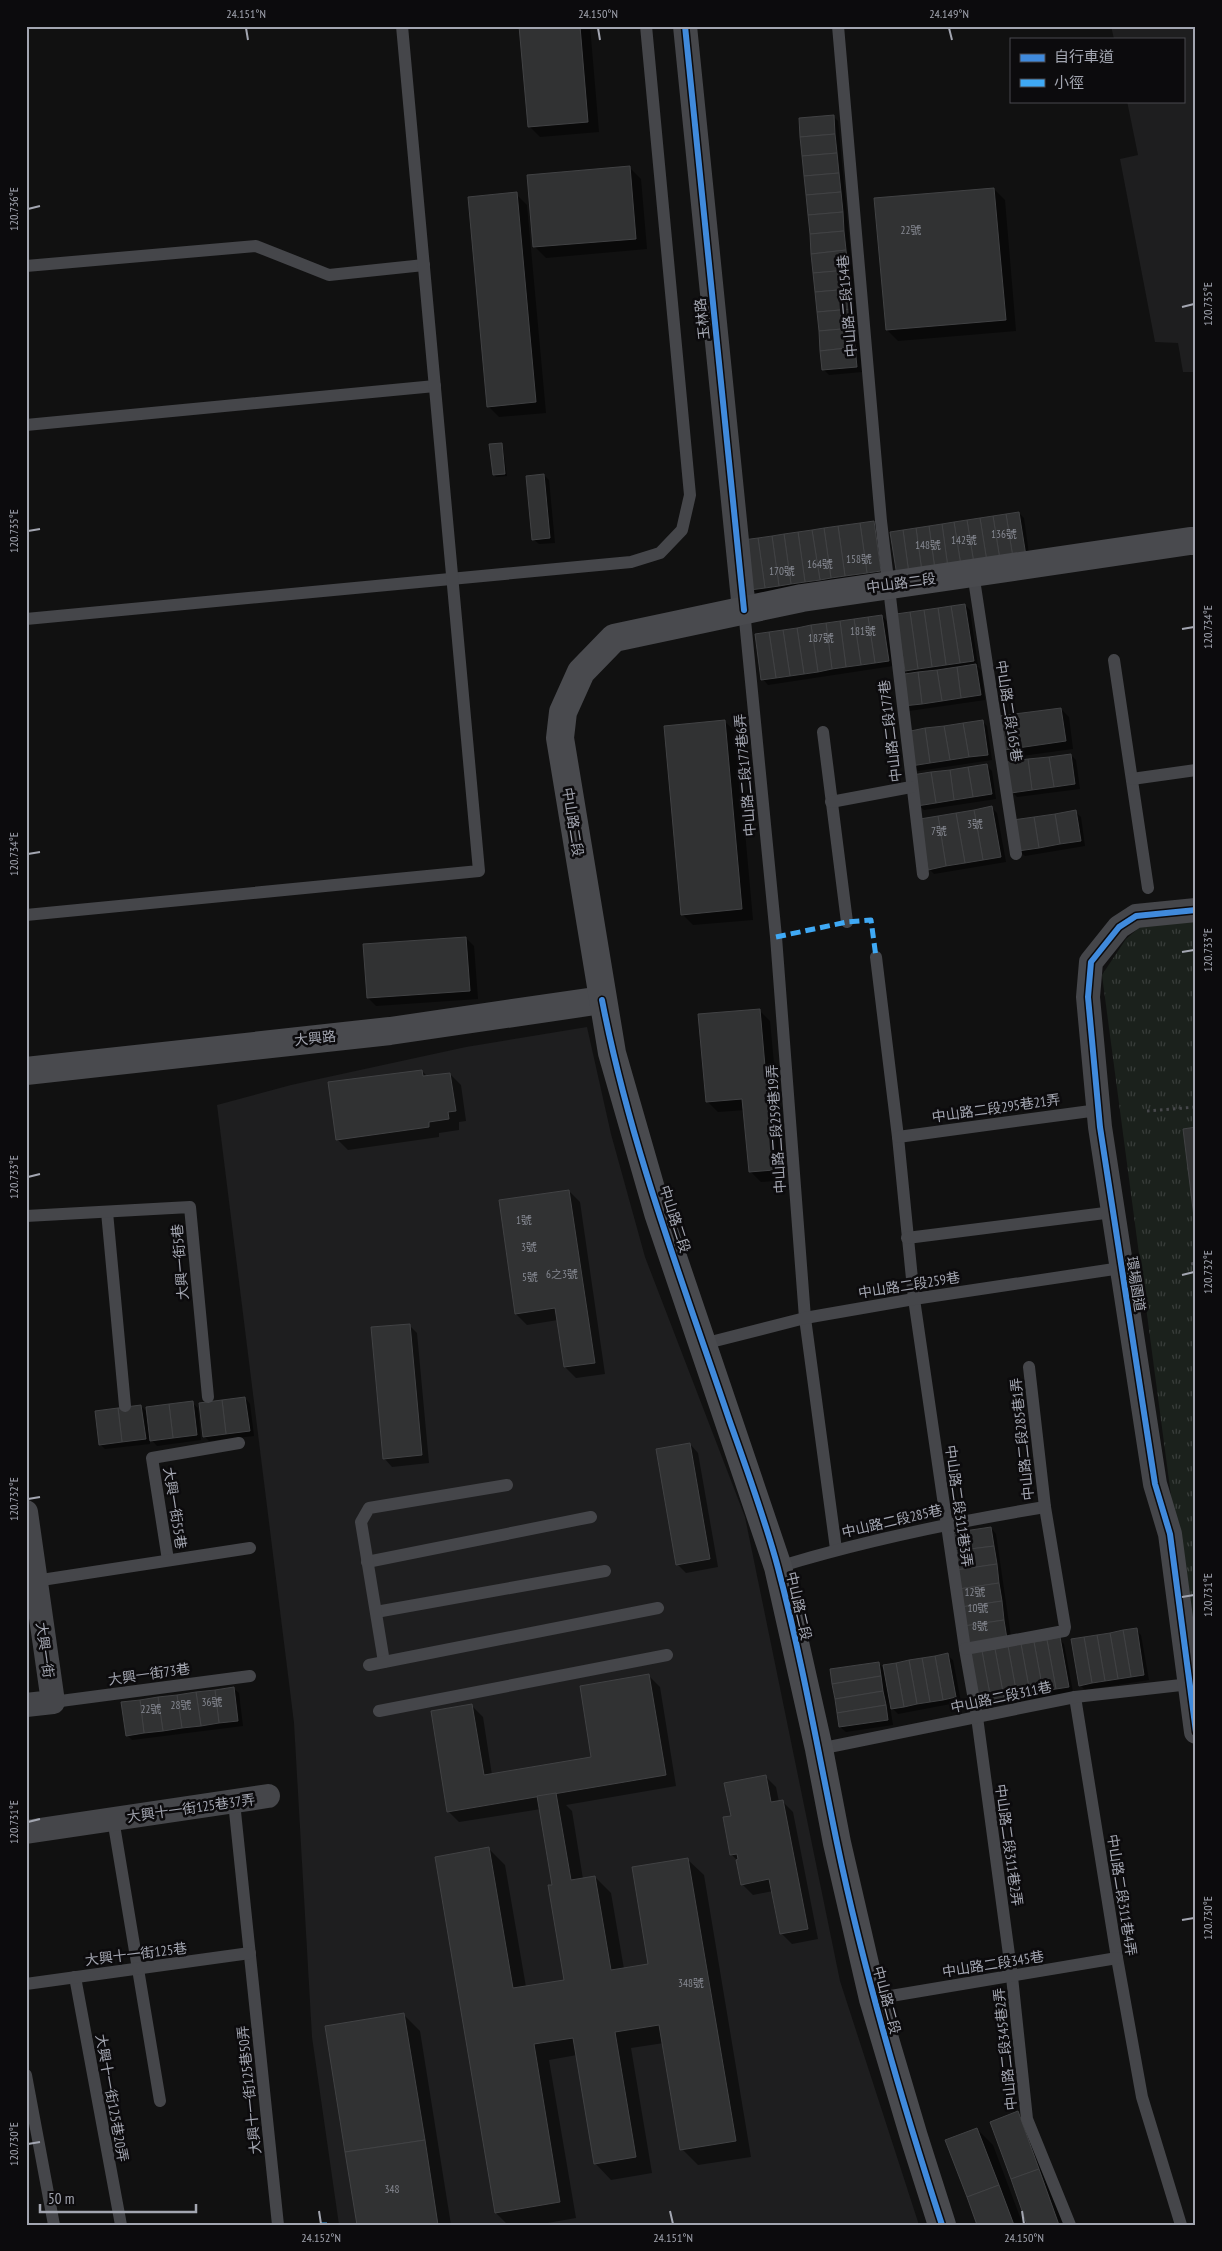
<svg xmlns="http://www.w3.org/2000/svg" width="1222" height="2251" font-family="'PT Sans Narrow','Noto Sans TC',sans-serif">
	<defs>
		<pattern id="grass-tufts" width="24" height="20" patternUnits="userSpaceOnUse" patternTransform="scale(1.25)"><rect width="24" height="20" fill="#1b211c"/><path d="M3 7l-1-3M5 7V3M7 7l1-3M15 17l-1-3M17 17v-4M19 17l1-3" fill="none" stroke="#393e3b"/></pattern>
	</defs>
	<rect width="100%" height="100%" fill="#111"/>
	<g fill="#1e1e1f">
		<polygon points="1111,26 1196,26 1196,372 1183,372 1178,343 1155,342 1120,159 1138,155 1127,101 1183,101 1183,39 1114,39"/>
		<polygon points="587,1027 611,1134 645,1257 745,1517 840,1981 919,2225 339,2225 312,2037 294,1723 217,1105 291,1085 466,1047"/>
	</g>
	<polygon fill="url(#grass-tufts)" points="1196,921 1196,1684 1102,975 1126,939 1141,926"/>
	<g fill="#0007">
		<polygon points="520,26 590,26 599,132 540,137 529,126"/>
		<polygon points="833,116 838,121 862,372 829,375 824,370"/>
		<polygon points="630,168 641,179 647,249 546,258 535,247"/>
		<polygon points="994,189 1005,200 1016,331 898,341 887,330"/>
		<polygon points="516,194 527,205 546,413 499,417 488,406"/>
		<polygon points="501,444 503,447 507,476 496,477 494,474"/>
		<polygon points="544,475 549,480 555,543 539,544 533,539"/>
		<polygon points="1019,513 1024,518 1030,561 898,575"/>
		<polygon points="874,522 879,527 886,576 757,594 751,589"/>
		<polygon points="965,605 970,610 978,666 977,666 981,670 985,700 909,711 904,706 910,675 906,671 897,615"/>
		<polygon points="882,616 887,621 893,666 768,685 763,679"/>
		<polygon points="1061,709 1069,717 1073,749 1014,757 1005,749"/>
		<polygon points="982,721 987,726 992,760 918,771 912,766"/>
		<polygon points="725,722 736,732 753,920 693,925 682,914"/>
		<polygon points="1071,755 1076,760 1080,789 1017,797 1012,792"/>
		<polygon points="986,765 992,771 996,799 924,810 918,805"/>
		<polygon points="992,808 997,813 1006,862 934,874 929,869"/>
		<polygon points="1075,812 1081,817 1085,846 1025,856 1019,851"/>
		<polygon points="466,938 474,946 478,999 376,1006 368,998"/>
		<polygon points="759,1010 770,1021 785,1180 761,1182 750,1171 745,1110 718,1112 707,1101"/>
		<polygon points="422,1071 428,1077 450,1074 461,1085 466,1121 459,1122 459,1130 439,1133 439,1137 348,1150 337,1139"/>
		<polygon points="569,1191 580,1202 605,1374 576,1378 565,1367 558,1320 527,1325 516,1314"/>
		<polygon points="409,1325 417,1333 429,1463 392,1467 384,1458"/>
		<polygon points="245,1398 250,1404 254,1436 209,1441 204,1436"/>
		<polygon points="192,1403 198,1408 201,1440 157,1446 150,1438 150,1444 105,1449 100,1444 141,1406 148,1413"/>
		<polygon points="690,1444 698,1453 718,1567 686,1573 678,1565 657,1450"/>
		<polygon points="991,1528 996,1534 1012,1644 973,1649"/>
		<polygon points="1136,1630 1141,1635 1149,1680 1085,1690 1080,1685"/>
		<polygon points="1059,1639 1064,1644 1073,1692 985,1707 980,1702"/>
		<polygon points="947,1655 953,1660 961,1702 898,1714 890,1706 893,1725 846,1732 840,1727 878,1663 885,1670"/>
		<polygon points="649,1676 660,1687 676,1786 566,1805 572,1811 583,1879 595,1877 611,1893 624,1969 649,1965 687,1859 704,1875 751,2157 698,2165 682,2149 664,2043 631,2048 652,2173 611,2180 595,2163 577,2055 549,2060 576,2218 536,2225 508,2225 496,2213 489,1849 505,1865 526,1987 565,1981 554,1886 541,1809 459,1822 448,1811 472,1706 483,1717 492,1775 593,1758"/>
		<polygon points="233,1688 239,1693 243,1726 132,1740 127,1735"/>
		<polygon points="765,1776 776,1787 779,1802 782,1801 793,1812 818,1939 792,1944 781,1933 773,1891 753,1895 742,1884 737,1860 731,1854"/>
		<polygon points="404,2015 420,2031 451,2225 358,2225"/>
		<polygon points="1018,2113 1034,2129 1069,2225 1029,2225"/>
		<polygon points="977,2129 993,2145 1023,2225 979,2225"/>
	</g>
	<g fill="#313233" stroke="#414244">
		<polygon points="519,26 580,26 588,122 528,127"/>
		<polygon points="834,115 835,134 800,137 799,118"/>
		<polygon points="835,134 837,153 802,156 800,137"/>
		<polygon points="837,153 839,173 804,176 802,156"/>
		<polygon points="630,166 636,239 533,247 527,175"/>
		<polygon points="839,173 841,192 806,195 804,176"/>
		<polygon points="994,188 1006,320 886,330 874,198"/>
		<polygon points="517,192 536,402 487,407 468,197"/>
		<polygon points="841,192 843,212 808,215 806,195"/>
		<polygon points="843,212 844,231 810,234 808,215"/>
		<polygon points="844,231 846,250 811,254 810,234"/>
		<polygon points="846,250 848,270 813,273 811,254"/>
		<polygon points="848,270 850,289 815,292 813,273"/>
		<polygon points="850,289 852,309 817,312 815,292"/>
		<polygon points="852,309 853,328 819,331 817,312"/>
		<polygon points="853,328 855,347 820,351 819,331"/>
		<polygon points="855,347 857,367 822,370 820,351"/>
		<polygon points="502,443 505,474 493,475 489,444"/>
		<polygon points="544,474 550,538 532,540 526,476"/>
		<polygon points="1019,512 1026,556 1013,558 1006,514"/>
		<polygon points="1006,514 1013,558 1000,560 993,516"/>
		<polygon points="993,516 1000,560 987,562 980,518"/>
		<polygon points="980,518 987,562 974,564 967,520"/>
		<polygon points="967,520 974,564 961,566 954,522"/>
		<polygon points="874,521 881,571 867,573 860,523"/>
		<polygon points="954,522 961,566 948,568 942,524"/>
		<polygon points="860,523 867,573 845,576 838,526"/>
		<polygon points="942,524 948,568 935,570 929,526"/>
		<polygon points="838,526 845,576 831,578 824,528"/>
		<polygon points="929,526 935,570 922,572 916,528"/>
		<polygon points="824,528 831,578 820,580 812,530"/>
		<polygon points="916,528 922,572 909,574 903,530"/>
		<polygon points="812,530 820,580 805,582 798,532"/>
		<polygon points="903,530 909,574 897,576 890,532"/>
		<polygon points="798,532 805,582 791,584 784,534"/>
		<polygon points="784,534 791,584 779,586 772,536"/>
		<polygon points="772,536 779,586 765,588 758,538"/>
		<polygon points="758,538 765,588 750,590 743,540"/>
		<polygon points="965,604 974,661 960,663 951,606"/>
		<polygon points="951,606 960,663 946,665 938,608"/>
		<polygon points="938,608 946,665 932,667 924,610"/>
		<polygon points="924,610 932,667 918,669 910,612"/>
		<polygon points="910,612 918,669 905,671 896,614"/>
		<polygon points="882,615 889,661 875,663 868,617"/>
		<polygon points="868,617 875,663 861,665 854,619"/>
		<polygon points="854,619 861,665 846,667 840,621"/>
		<polygon points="840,621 846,667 832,669 826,623"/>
		<polygon points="826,623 832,669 818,672 811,625"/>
		<polygon points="811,625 818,672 804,674 797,628"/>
		<polygon points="797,628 804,674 790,676 783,630"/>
		<polygon points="783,630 790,676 776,678 769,632"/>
		<polygon points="769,632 776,678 761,680 755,634"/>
		<polygon points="976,664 981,695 961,698 957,667"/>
		<polygon points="957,667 961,698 942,701 937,670"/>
		<polygon points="937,670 942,701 922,704 918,672"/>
		<polygon points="918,672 922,704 903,706 898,675"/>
		<polygon points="1061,708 1066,741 1004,750 999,716"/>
		<polygon points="725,720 742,909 681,915 664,726"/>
		<polygon points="983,720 988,755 969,757 963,723"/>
		<polygon points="963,723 969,757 950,760 944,726"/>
		<polygon points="944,726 950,760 930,763 925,728"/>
		<polygon points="925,728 930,763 911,766 906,732"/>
		<polygon points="1071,754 1075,784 1054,787 1049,757"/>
		<polygon points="1049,757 1054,787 1032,790 1028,759"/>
		<polygon points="1028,759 1032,790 1011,793 1007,762"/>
		<polygon points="987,764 992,794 973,797 968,767"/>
		<polygon points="968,767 973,797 954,800 950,770"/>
		<polygon points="950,770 954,800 936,803 931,772"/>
		<polygon points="931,772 936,803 917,806 912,775"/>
		<polygon points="992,806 1001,857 983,860 974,810"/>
		<polygon points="974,810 983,860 965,863 956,813"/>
		<polygon points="1076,810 1081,841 1060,844 1055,814"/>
		<polygon points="956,813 965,863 946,866 938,816"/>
		<polygon points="1055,814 1060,844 1039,848 1034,817"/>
		<polygon points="938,816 946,866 928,870 920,819"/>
		<polygon points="1034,817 1039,848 1018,851 1013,820"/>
		<polygon points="466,937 470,991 367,998 363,944"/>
		<polygon points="760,1009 774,1170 749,1172 742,1099 706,1102 698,1014"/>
		<polygon points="422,1070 423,1076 450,1073 456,1111 448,1112 449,1119 429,1122 429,1127 336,1140 328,1082"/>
		<polygon points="1196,1127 1196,1233 1183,1129"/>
		<polygon points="569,1190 595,1363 564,1367 555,1308 515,1314 499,1200"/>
		<polygon points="410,1324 422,1455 383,1459 371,1327"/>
		<polygon points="245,1397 250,1431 226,1434 222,1400"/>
		<polygon points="222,1400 226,1434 203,1437 199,1403"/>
		<polygon points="193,1401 197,1435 173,1438 169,1404"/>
		<polygon points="169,1404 173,1438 150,1441 146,1407"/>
		<polygon points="141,1405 146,1439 122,1442 118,1408"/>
		<polygon points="118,1408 122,1442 99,1445 95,1411"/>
		<polygon points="690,1443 710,1559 676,1565 656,1449"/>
		<polygon points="991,1527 994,1546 954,1551 951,1533"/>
		<polygon points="994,1546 997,1564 956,1570 954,1551"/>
		<polygon points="997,1564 999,1583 959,1589 956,1570"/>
		<polygon points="999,1583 1002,1601 961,1607 959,1589"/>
		<polygon points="1002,1601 1004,1620 964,1626 961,1607"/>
		<polygon points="1004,1620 1007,1639 967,1644 964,1626"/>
		<polygon points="1137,1628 1144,1675 1131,1677 1123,1630"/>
		<polygon points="1123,1630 1131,1677 1118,1679 1110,1633"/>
		<polygon points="1110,1633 1118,1679 1105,1681 1097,1635"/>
		<polygon points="1097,1635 1105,1681 1092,1683 1084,1637"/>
		<polygon points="1060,1637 1069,1687 1056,1689 1047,1640"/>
		<polygon points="1084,1637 1092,1683 1079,1686 1071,1639"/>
		<polygon points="1047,1640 1056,1689 1043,1691 1034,1642"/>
		<polygon points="1034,1642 1043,1691 1030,1693 1021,1644"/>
		<polygon points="1021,1644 1030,1693 1017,1696 1008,1646"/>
		<polygon points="1008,1646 1017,1696 1004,1698 995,1649"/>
		<polygon points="995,1649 1004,1698 991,1700 982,1651"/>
		<polygon points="982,1651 991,1700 978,1703 970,1653"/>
		<polygon points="948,1653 956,1697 943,1700 935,1656"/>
		<polygon points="935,1656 943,1700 930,1702 922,1658"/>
		<polygon points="922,1658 930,1702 917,1704 909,1660"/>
		<polygon points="909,1660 917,1704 904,1707 896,1663"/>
		<polygon points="879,1662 881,1676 832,1684 830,1669"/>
		<polygon points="896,1663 904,1707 891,1709 883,1665"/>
		<polygon points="649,1674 666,1775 447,1812 431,1711 472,1704 484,1775 591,1757 580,1686"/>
		<polygon points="881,1676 883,1691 835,1699 832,1684"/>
		<polygon points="234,1687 238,1721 219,1723 215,1690"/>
		<polygon points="215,1690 219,1723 201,1726 196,1692"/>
		<polygon points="883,1691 886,1705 837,1713 835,1699"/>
		<polygon points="196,1692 201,1726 182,1728 177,1695"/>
		<polygon points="177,1695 182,1728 163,1731 158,1697"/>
		<polygon points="158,1697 163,1731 144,1733 140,1700"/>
		<polygon points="140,1700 144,1733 126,1736 121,1702"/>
		<polygon points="886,1705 888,1720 839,1727 837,1713"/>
		<polygon points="766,1775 771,1802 783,1800 808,1929 780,1934 769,1879 741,1885 736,1860 738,1859 737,1854 730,1855 723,1817 731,1816 724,1783"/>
		<polygon points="556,1793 571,1880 595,1876 611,1970 648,1964 632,1867 688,1858 736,2141 680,2150 659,2025 615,2032 636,2157 594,2164 573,2038 534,2044 560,2202 495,2213 435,1857 489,1847 513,1988 564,1980 548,1885 552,1885 537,1796"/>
		<polygon points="404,2013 425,2140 345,2152 325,2026"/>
		<polygon points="1018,2111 1039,2169 1011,2179 990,2122"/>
		<polygon points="977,2128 999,2185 967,2197 945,2140"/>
		<polygon points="425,2140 438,2225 357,2225 345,2152"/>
		<polygon points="1039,2169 1059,2225 1027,2225 1011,2179"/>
		<polygon points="999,2185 1014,2225 977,2225 967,2197"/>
	</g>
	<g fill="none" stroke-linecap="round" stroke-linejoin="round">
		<g stroke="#47484b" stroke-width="3" stroke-dasharray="2.5 4" stroke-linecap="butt">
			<polyline points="1147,1111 1196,1107"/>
			<polyline points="1191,1264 1196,1263"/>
		</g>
		<g stroke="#45464a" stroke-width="12">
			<polyline points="838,26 881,521 923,874"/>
			<polyline points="26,266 256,246 329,275 424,265"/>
			<polyline points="26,425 435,386"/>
			<polyline points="973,573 1016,854"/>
			<polyline points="744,610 776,937 805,1318 836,1549"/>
			<polyline points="26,619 631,562 660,553 682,530 690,495 646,26"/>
			<polyline points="1114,660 1148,888"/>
			<polyline points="823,732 847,922"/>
			<polyline points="1132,779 1196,770"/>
			<polyline points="831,802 911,787"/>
			<polyline points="26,915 479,871 402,26"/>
			<polyline points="876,957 898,1137 914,1299 965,1649 977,1717 1012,1977 1027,2119 1070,2225"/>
			<polyline points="898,1137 1098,1110"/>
			<polyline points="107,1212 125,1406"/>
			<polyline points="26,1216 190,1207 208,1397"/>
			<polyline points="907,1238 1113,1212"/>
			<polyline points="703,1344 805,1318 914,1299 1121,1268"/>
			<polyline points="168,1560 152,1458 239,1443"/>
			<polyline points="367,1562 591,1517"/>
			<path d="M778,1567C866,1540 954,1522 1045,1507"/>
			<polyline points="35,1581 250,1548"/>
			<polyline points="376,1612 605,1571"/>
			<polyline points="965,1649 1064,1631 1065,1627 1045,1507 1029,1367"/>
			<polyline points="384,1662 361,1522 369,1508 507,1485"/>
			<polyline points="369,1665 658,1608"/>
			<polyline points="1075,1697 1117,1958 1142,2097 1181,2225"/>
			<polyline points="53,1702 250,1676"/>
			<polyline points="379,1711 667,1655"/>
			<polyline points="819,1749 1075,1697 1190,1684"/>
			<polyline points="234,1802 278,2225"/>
			<polyline points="113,1819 160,2101"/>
			<polyline points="75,1977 121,2225"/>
			<polyline points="26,1984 250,1953"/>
			<polyline points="873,1999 1117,1958"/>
			<polyline points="26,2075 54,2225"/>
		</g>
		<g stroke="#45464a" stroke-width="24">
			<polyline points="685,26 744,610"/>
			<polyline points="1196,910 1136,916 1119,927 1091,962 1088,997 1100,1127 1155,1484 1170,1534 1196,1732"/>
			<polyline points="26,1512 53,1702 26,1705"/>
			<polyline points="26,1832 268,1796"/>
		</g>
		<g stroke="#494a4e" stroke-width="28">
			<polyline points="26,1071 390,1031 602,1000"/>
			<polyline points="942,2225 914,2137 873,1999 837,1843 819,1749 778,1567 658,1213 612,1053 560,738 563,712 581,672 614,638 802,598 1190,541 1196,541"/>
		</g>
		<g stroke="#3fa9f5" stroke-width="5" stroke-dasharray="10 5" stroke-linecap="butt">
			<polyline points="776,937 847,922 871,920 876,957"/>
			<polyline points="320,2225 327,2225"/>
		</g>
		<g stroke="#0c0b0d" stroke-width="9">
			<g id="cycleway">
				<polyline points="685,26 744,610"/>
				<polyline points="1196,910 1136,916 1119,927 1091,962 1088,997 1100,1127 1155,1484 1170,1534 1196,1732"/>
				<path d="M602,1000C630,1145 683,1283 730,1422C747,1470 765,1519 778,1568C802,1659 818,1751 837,1843C864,1973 901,2099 942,2225"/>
			</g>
		</g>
		<use href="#cycleway" stroke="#408adc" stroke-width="6"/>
	</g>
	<path fill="none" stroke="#a3a6b1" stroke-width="2" d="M246,28L248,40M598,28L600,40M949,28L952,40M28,209L40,206M1182,307L1194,304M28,531L40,529M1182,629L1194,627M28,854L40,852M1182,952L1194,950M28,1177L40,1174M1182,1275L1194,1272M28,1499L40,1497M1182,1597L1194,1595M28,1822L40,1819M1182,1920L1194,1918M28,2144L40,2142M319,2211L321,2224M670,2211L673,2224M1022,2211L1024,2224"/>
	<g text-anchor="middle" stroke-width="5" stroke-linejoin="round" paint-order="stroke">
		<g font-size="11" fill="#868992">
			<text x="911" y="234">22號</text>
			<text x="1004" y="538">136號</text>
			<text x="964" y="544">142號</text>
			<text x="928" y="549">148號</text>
			<text x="859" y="563">158號</text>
			<text x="820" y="568">164號</text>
			<text x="782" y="575">170號</text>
			<text x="863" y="635">181號</text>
			<text x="821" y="642">187號</text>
			<text x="975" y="828">3號</text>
			<text x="939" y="835">7號</text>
			<text x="524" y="1224">1號</text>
			<text x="529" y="1251">3號</text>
			<text x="562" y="1278">6之3號</text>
			<text x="530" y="1281">5號</text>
			<text x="975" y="1596">12號</text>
			<text x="978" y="1612">10號</text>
			<text x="980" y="1630">8號</text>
			<text x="212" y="1706">36號</text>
			<text x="181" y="1709">28號</text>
			<text x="151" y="1713">22號</text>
			<text x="691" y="1987">348號</text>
			<text x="392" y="2193">348</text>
		</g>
		<g font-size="14" fill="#a3a6b1" stroke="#0c0b0d">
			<text transform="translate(847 306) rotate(-95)" y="5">中山路二段154巷</text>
			<text transform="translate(702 319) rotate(-96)" y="5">玉林路</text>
			<text transform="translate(901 583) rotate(-8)" y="5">中山路二段</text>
			<text transform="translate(1009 711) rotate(81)" y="5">中山路二段165巷</text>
			<text transform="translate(890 731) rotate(-97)" y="5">中山路二段177巷</text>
			<text transform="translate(745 775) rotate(-95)" y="5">中山路二段177巷6弄</text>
			<text transform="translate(573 822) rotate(81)" y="5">中山路二段</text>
			<text transform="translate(315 1038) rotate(-6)" y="5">大興路</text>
			<text transform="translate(996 1108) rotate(-8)" y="5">中山路二段295巷21弄</text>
			<text transform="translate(776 1129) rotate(-94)" y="5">中山路二段259巷19弄</text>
			<text transform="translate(675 1219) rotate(72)" y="5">中山路二段</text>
			<text transform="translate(180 1262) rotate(-95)" y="5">大興一街5巷</text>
			<text transform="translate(1136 1284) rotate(81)" y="5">環場園道</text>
			<text transform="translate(909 1285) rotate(-9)" y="5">中山路二段259巷</text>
			<text transform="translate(1022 1439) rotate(-96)" y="5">中山路二段285巷1弄</text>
			<text transform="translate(959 1506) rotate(82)" y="5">中山路二段311巷3弄</text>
			<text transform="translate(175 1508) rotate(81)" y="5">大興一街55巷</text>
			<text transform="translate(892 1521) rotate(-13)" y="5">中山路二段285巷</text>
			<text transform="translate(799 1606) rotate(77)" y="5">中山路二段</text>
			<text transform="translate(45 1650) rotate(82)" y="5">大興一街</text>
			<text transform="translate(149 1674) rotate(-8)" y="5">大興一街73巷</text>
			<text transform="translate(1001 1697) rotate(-12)" y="5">中山路二段311巷</text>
			<text transform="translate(191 1808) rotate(-8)" y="5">大興十一街125巷37弄</text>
			<text transform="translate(1009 1845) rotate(82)" y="5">中山路二段311巷2弄</text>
			<text transform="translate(1122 1895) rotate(81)" y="5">中山路二段311巷4弄</text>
			<text transform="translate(136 1954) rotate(-7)" y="5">大興十一街125巷</text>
			<text transform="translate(993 1964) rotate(-9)" y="5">中山路二段345巷</text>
			<text transform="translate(887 2000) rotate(75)" y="5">中山路二段</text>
			<text transform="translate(1005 2049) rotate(-96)" y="5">中山路二段345巷2弄</text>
			<text transform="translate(249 2090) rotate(-96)" y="5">大興十一街125巷50弄</text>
			<text transform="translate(112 2098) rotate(80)" y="5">大興十一街125巷20弄</text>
		</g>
	</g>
	<rect width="1222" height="2251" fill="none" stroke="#0c0b0d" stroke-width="55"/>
	<rect x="1010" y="38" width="175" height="65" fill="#0c0b0d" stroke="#48494f"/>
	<rect x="1020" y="54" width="25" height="8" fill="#408adc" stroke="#48494f"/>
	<text x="1054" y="62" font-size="15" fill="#a3a6b1">自行車道</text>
	<rect x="1020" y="79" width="25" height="8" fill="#3fa9f5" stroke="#48494f"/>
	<text x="1054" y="88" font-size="15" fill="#a3a6b1">小徑</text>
	<path d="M40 2204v8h156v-8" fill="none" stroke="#a3a6b1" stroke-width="2.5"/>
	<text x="48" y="2204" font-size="15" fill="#a3a6b1" stroke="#0c0b0d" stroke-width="4" paint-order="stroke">50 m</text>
	<rect x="28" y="28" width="1166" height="2196" fill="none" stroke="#a3a6b1" stroke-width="2"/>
	<g font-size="12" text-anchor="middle" fill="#a3a6b1">
		<text x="246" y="18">24.151°N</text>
		<text x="598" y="18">24.150°N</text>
		<text x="949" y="18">24.149°N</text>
		<text transform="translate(14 209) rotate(-90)" y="4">120.736°E</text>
		<text transform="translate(1208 304) rotate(-90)" y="4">120.735°E</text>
		<text transform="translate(14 531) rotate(-90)" y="4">120.735°E</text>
		<text transform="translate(1208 627) rotate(-90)" y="4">120.734°E</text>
		<text transform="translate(14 854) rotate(-90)" y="4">120.734°E</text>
		<text transform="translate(1208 950) rotate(-90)" y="4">120.733°E</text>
		<text transform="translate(14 1177) rotate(-90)" y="4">120.733°E</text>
		<text transform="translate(1208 1272) rotate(-90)" y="4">120.732°E</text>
		<text transform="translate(14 1499) rotate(-90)" y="4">120.732°E</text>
		<text transform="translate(1208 1595) rotate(-90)" y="4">120.731°E</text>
		<text transform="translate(14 1822) rotate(-90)" y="4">120.731°E</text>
		<text transform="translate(1208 1918) rotate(-90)" y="4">120.730°E</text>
		<text transform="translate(14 2144) rotate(-90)" y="4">120.730°E</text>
		<text x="321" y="2242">24.152°N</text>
		<text x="673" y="2242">24.151°N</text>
		<text x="1024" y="2242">24.150°N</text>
	</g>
</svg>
